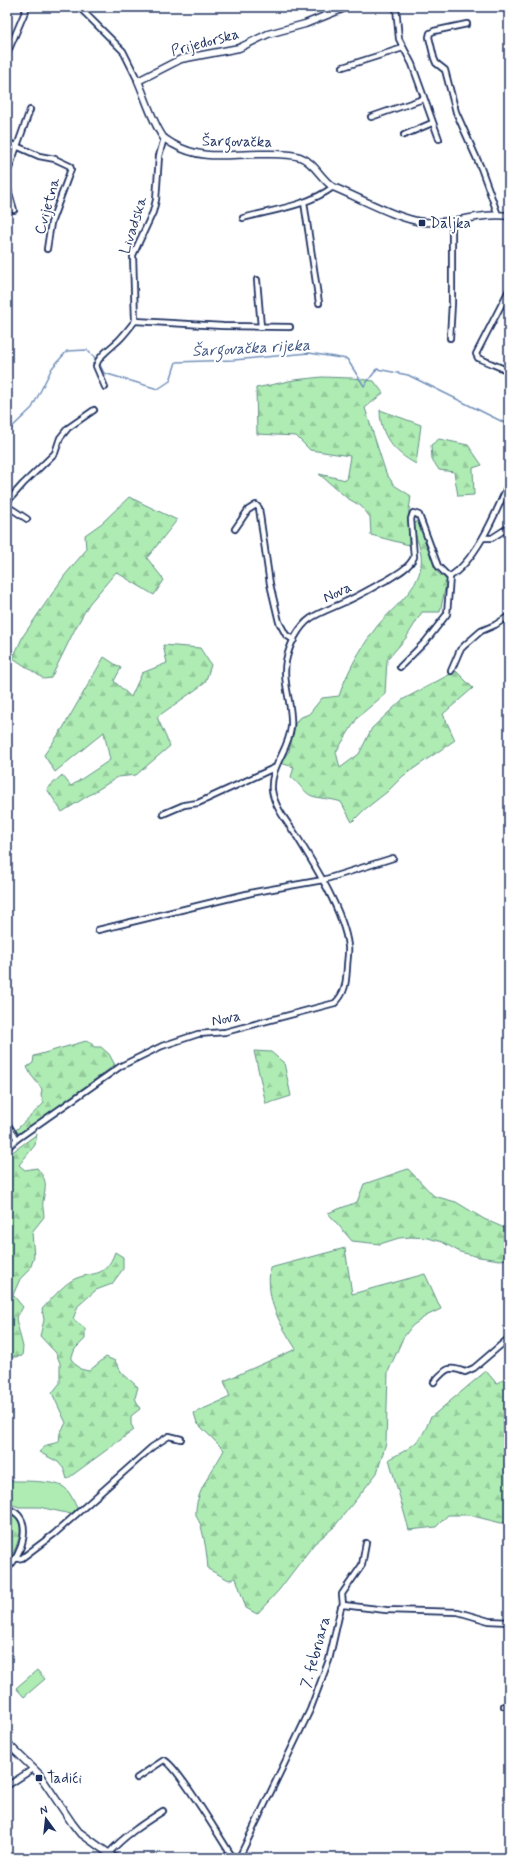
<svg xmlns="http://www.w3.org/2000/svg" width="516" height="1865" font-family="Mynerve,sans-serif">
	<defs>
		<pattern id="forest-firs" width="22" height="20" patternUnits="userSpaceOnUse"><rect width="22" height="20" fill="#aeecb3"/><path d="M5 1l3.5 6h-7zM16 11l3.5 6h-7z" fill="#95cb9c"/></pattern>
	</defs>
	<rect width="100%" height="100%" fill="#fff"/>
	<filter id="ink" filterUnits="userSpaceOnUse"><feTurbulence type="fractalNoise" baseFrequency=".025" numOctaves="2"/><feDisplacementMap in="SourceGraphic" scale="8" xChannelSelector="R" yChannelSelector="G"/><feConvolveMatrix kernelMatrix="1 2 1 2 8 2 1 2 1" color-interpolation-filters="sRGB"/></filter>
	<g filter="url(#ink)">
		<g fill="#aeecb3" stroke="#648e88">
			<path d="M7,1481C19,1481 59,1480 66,1489C71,1494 74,1502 77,1508L71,1514L39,1507H19L7,1503Z"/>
			<polygon points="37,1670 45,1679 24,1697 16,1688"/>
		</g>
		<g fill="url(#forest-firs)" stroke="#648e88">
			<polygon points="322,377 352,378 374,381 383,393 365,408 386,473 394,485 411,496 408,517 409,545 371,535 370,517 361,506 347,498 319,474 346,480 350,456 310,450 296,436 257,434 256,388 294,380"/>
			<path d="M380,410L421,425L416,464C394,452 380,436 380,410Z"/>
			<polygon points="439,439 468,445 482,465 473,468 474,495 458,496 454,472 439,470 432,459 431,445"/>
			<polygon points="129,497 177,520 147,558 164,580 154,595 116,572 89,604 75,629 51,678 44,679 13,658 23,636 65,575 86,550 85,535 102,523"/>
			<path d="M417,521H421L434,566L438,573L447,580L440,612H422L406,638L387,660L385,694L358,717L336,752L340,768L359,754L372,728L402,700L456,671L473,688L443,714L455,740L403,776L387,792L364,810L352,822L341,802C331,798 317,799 310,795C303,791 298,782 291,777L294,767L280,763L289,751L295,724L299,718L309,714L322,698L339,696C347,672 360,649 375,629C391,608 418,592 421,565C423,552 416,538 413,526Z"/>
			<polygon points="163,645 200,648 211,665 205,683 157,717 170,746 136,775 118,777 62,812 47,789 62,775 71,786 110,760 104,732 55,772 44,755 63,728 104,657 121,668 114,681 131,697 142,673 167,663"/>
			<polygon points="86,1041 91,1043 94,1047 101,1047 109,1054 115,1065 19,1134 16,1130 44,1103 41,1096 42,1089 31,1075 27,1067 33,1063 34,1056"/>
			<polygon points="254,1051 271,1052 284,1063 291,1096 266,1104"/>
			<path d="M37,1134L35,1145L19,1165L25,1170L37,1168C48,1182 46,1184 43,1201C42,1206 44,1212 44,1217L32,1232L34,1257L30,1269L20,1279L13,1295L23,1307L16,1319L23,1347L22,1356L7,1358V1156Z"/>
			<polygon points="408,1169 434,1196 456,1202 484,1219 509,1230 509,1259 500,1260 479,1257 460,1252 442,1242 428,1238 411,1237 399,1238 380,1244 352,1241 328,1213 357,1202 364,1184"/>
			<path d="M345,1248L352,1294L425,1274L441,1309L426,1316L412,1326L403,1338L388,1372L386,1443L377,1473L334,1527L314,1544L279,1590L257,1614L246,1608L236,1578L229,1580L208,1569C207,1554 205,1541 201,1526C200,1522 197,1519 196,1515C194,1493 215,1468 224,1450L197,1423L194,1413L230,1397L224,1381L296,1349C279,1322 266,1302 270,1268Z"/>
			<path d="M115,1252L123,1257V1269L112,1284L96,1290L78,1306L73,1319L85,1328V1339L75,1349L71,1359L80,1369L89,1371L106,1357L115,1361L122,1373L138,1387L135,1398L140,1409L131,1416V1424L134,1430L67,1479L64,1469L58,1462L39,1452L47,1445L59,1442L60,1433L66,1423L52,1393L60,1383V1363L56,1353L40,1336L44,1320L42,1309C50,1301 61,1287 71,1281C91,1269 104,1282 115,1252Z"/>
			<path d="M486,1371L497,1384L509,1375V1522L501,1523L469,1515H448L436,1527L409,1530L389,1459C411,1448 422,1442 430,1418Z"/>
			<path d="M7,1512C32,1519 15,1551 7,1564Z"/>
		</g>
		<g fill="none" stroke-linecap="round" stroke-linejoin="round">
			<g stroke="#7391b9" stroke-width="1.5">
				<polyline points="99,363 104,373 158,389 170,381 176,362 234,360 309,353 347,359 364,386 377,369 408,375 509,425"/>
				<polyline points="7,432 32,408 52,368 67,351 87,350 97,360"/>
			</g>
			<g stroke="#1b2f5e" stroke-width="8">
				<g id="street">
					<polyline points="79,7 123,51 138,81"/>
					<polyline points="396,7 399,39 412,64 439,139"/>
					<polyline points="467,24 434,31 430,33 429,37 434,58 436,63 445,70 456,112 481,168 498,215"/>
					<polyline points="7,54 27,7"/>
					<polyline points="343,67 403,48"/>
					<polyline points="371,117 423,99"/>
					<polyline points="404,135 432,123"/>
					<polyline points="7,142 39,156 55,159 70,166 71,169 51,223 47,249"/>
					<polyline points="7,174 30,110"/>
					<polyline points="7,186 14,210"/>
					<polyline points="304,202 319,303"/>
					<path d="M243,218C272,210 308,206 333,187"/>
					<polyline points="257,280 261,327"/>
					<polyline points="509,290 476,354 478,358 509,371"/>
					<polyline points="135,321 223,326 290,327"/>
					<polyline points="450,338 452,303 452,220"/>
					<path d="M105,387L96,366C99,355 111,348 119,340C125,334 130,327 135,321L133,255L153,212L156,200L159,156L164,138"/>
					<polyline points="7,502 23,484 55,453 60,438 68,428 94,410"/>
					<polyline points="7,506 27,519"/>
					<polyline points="235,529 248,510 256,505 259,508 270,584 279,622 286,635 294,640"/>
					<polyline points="483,538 492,538 509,527"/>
					<polyline points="400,667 426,641 447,614 450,577"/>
					<polyline points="451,671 460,650 465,645 481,631 495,625 509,616"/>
					<polyline points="163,814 184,805 198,803 274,768"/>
					<polyline points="98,930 255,892 323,880 393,858"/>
					<polyline points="7,1123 17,1139 7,1148"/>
					<path d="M17,1139L121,1066L162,1046L198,1034L225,1032L335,1003C346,992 346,982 347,967C347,961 349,953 348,946C344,912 314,864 296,835C287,822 274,806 272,790C270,766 289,750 291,727C293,705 282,684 286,661C289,646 298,627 311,618C322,611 335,607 347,601C361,595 373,587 387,580C397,574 409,568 414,557L411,519L413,513L419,515L438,566L449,577C477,560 496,512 509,483"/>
					<path d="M434,1382C446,1369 448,1365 465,1372L474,1368L509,1338"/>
					<path d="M7,1509C36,1516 22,1555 7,1569"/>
					<polyline points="15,1559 22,1558 54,1534 152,1447 169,1436 181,1439"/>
					<polyline points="343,1605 342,1594 362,1565 366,1543"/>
					<polyline points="504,1706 509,1706"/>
					<path d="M137,1778L164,1760C177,1765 222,1841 233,1858"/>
					<polyline points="7,1786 33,1769"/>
					<path d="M109,1853C124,1836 144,1823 163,1811"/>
					<polyline points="239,1858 310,1710 329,1660 341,1607 343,1605 386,1610 458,1612 489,1621 509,1622"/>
					<polyline points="495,1858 509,1856"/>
				</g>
			</g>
			<g stroke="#1b2f5e" stroke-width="9">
				<g id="secondary">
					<path d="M347,7L305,24L268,34L239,48L181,59L138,81C146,99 152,121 163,137C166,140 170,142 173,144C202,161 228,154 260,154C273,154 288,153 300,157C314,162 321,179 333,187C358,197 399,220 424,222C452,225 481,212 509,216"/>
					<polyline points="7,1743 39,1774 72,1823 79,1832 115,1858"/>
				</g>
			</g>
			<use href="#street" stroke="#fff" stroke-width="4.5"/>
			<use href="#secondary" stroke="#fff" stroke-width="6"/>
		</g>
	</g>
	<g fill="#1b2f5e" stroke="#fff" stroke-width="1.5">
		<rect x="418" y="219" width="8" height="8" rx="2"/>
		<rect x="35" y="1774" width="8" height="8" rx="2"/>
	</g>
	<g text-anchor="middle" stroke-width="4" stroke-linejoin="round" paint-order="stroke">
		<g font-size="15" fill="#1b2f5e" stroke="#fff">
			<text transform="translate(205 42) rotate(-15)" y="5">Prijedorska</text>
			<text transform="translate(237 141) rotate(1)" y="5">Šargovačka</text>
			<text transform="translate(47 206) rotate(-74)" y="5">Cvijetna</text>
			<text transform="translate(133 225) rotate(-72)" y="5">Livadska</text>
			<text transform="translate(337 592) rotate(-25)" y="5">Nova</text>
			<text transform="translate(226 1018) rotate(-11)" y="5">Nova</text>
			<text transform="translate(315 1652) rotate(-74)" y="5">7. februara</text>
		</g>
		<g font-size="15" fill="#1b2f5e" stroke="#fff" text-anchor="start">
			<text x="430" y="228">Daljka</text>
			<text x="47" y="1783">Tadići</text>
		</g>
		<g font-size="16" font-style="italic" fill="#405884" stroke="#fff">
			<text transform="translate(251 347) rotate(-3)" y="6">Šargovačka rijeka</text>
		</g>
	</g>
	<rect width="516" height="1865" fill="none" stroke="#fff" stroke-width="24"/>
	<rect x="12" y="12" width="492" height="1841" fill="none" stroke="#1b2f5e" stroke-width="1.5" filter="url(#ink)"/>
	<g transform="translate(46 1819) rotate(345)" stroke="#ffffff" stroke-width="3" paint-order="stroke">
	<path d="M0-3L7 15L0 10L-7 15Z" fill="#1b2f5e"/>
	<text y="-6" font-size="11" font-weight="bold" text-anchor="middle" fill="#1b2f5e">N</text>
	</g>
</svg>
